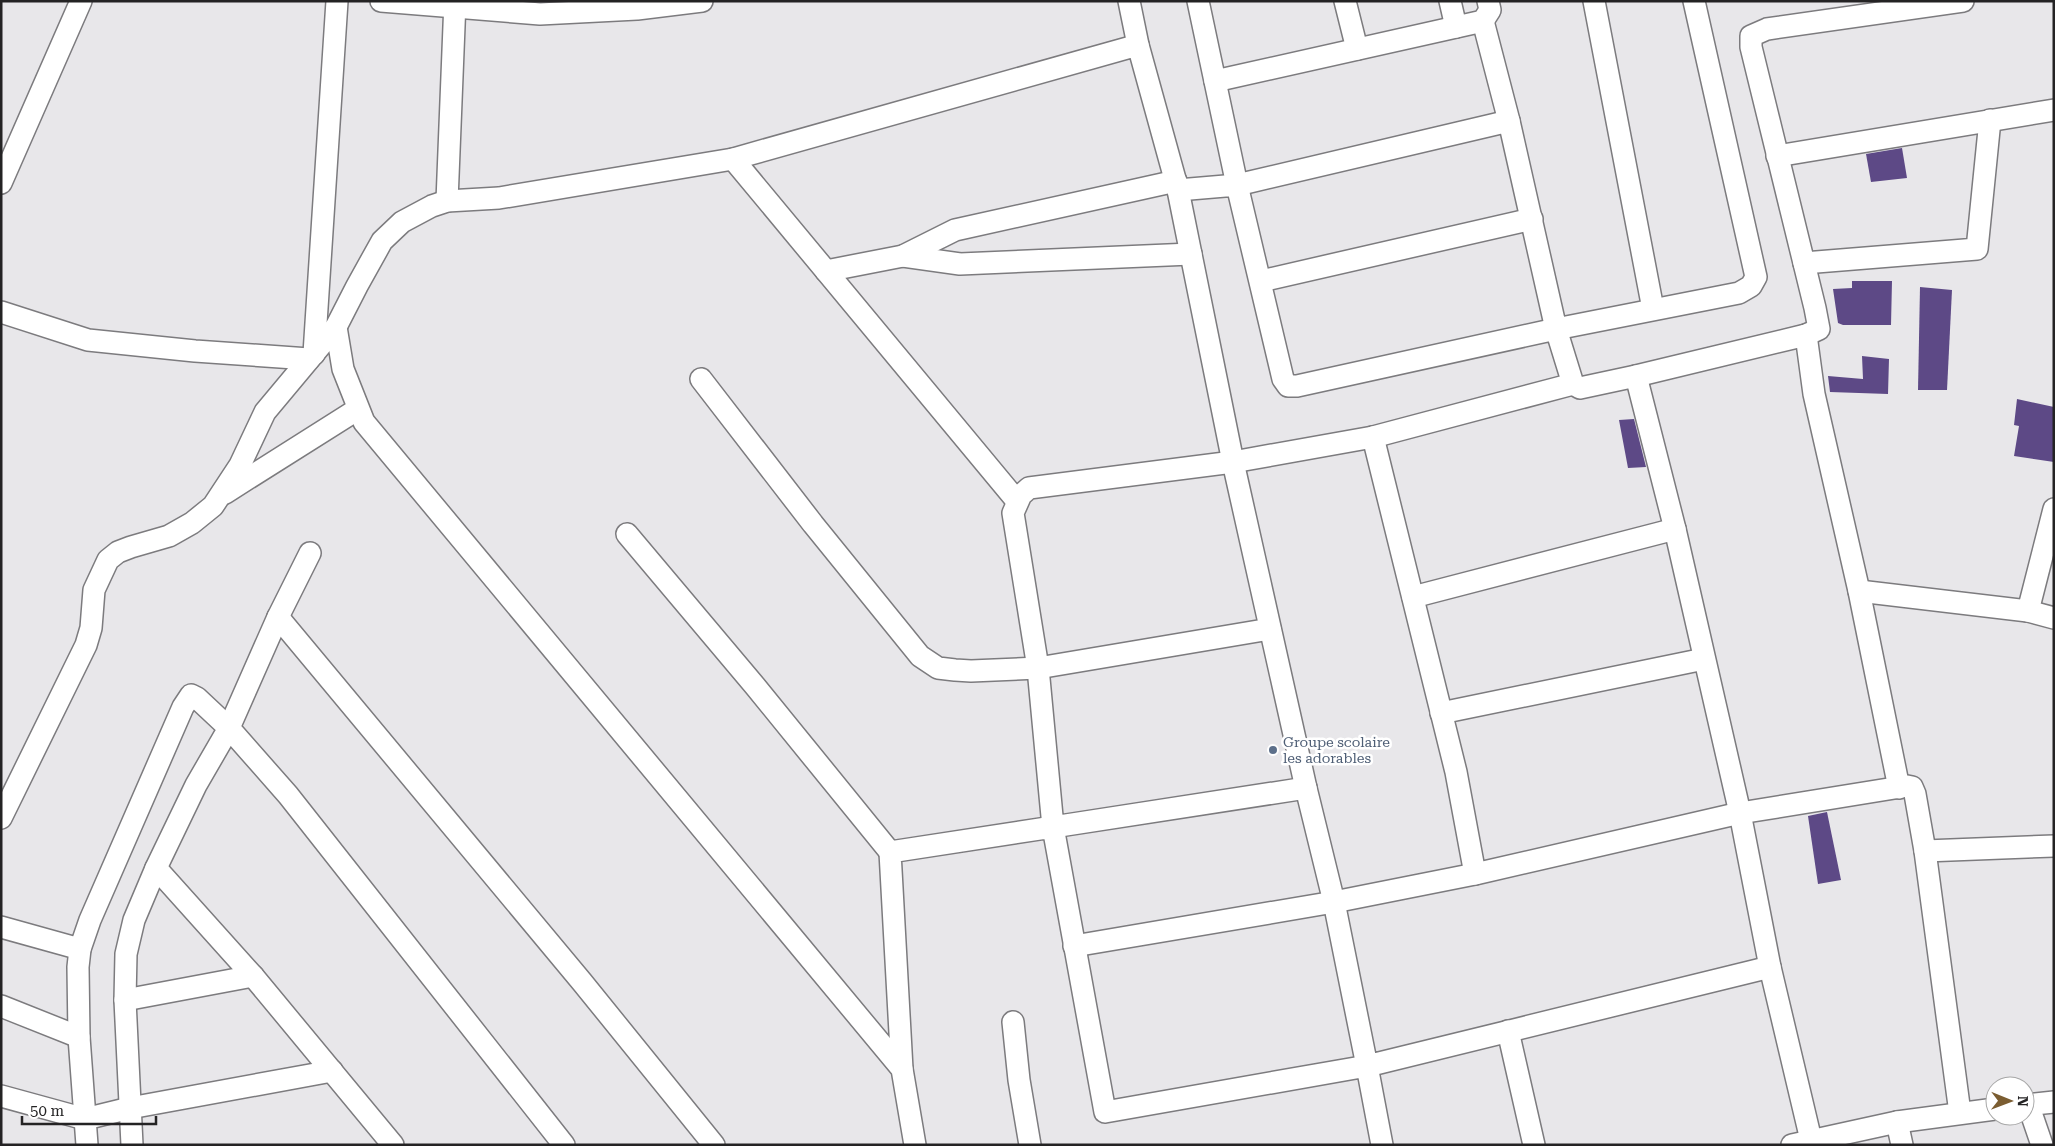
<svg xmlns="http://www.w3.org/2000/svg" width="2055" height="1146" font-family="'Roboto Serif',serif">
	<rect width="100%" height="100%" fill="#e8e7ea"/>
	<g fill="#5d4986">
		<polygon points="1902,148 1907,178 1871,182 1866,154"/>
		<polygon points="1852,281 1892,281 1891,325 1843,325 1838,323 1833,289 1852,288"/>
		<polygon points="1920,287 1952,290 1947,390 1918,390"/>
		<polygon points="1862,356 1889,359 1888,394 1830,392 1828,376 1863,379"/>
		<polygon points="2017,399 2054,407 2054,462 2014,456 2019,426 2014,425"/>
		<polygon points="1634,419 1646,467 1628,468 1619,420"/>
		<polygon points="1827,812 1841,880 1818,884 1808,816"/>
	</g>
	<g fill="none" stroke-linecap="round" stroke-linejoin="round">
		<g stroke="#7c7b7e" stroke-width="24">
			<g id="minor">
				<polyline points="381,1 540,14 637,9 702,1"/>
				<polyline points="1129,1 1138,45"/>
				<polyline points="1198,1 1237,185 1509,121"/>
				<polyline points="1345,1 1357,49"/>
				<polyline points="1450,1 1456,27"/>
				<polyline points="1594,1 1653,309"/>
				<polyline points="1483,21 1509,121 1556,329 1739,293 1751,286 1756,277 1694,1"/>
				<polyline points="1215,81 1483,21 1490,10 1488,1"/>
				<polyline points="1777,156 2054,110"/>
				<polyline points="733,159 1017,501"/>
				<polyline points="1,183 81,1"/>
				<polyline points="1178,190 1237,185 1283,379 1288,386 1297,386 1556,329 1573,384 1580,388 1636,376 1675,529 1740,813 1770,967 1811,1140"/>
				<polyline points="447,201 455,1"/>
				<polyline points="903,256 960,264 1191,254"/>
				<polyline points="1804,263 1977,249 1990,120"/>
				<polyline points="826,271 903,256 955,230 1176,181"/>
				<polyline points="1261,281 1532,219"/>
				<polyline points="1,312 88,340 195,351 309,359"/>
				<polyline points="336,327 343,369 364,422 902,1069 915,1145"/>
				<polyline points="1806,335 1814,394 1859,591 1899,788"/>
				<polyline points="314,354 337,1"/>
				<polyline points="1636,376 1806,335 1819,329 1815,308 1751,47 1751,36 1767,29 1963,1"/>
				<polyline points="701,379 813,524 920,656 938,668 955,670 971,671 1038,668 1270,629"/>
				<polyline points="1373,437 1456,772 1475,874"/>
				<polyline points="225,493 358,409"/>
				<polyline points="627,534 755,686 890,852"/>
				<polyline points="310,553 278,617 229,728 288,795 564,1145"/>
				<polyline points="1859,591 2028,611 2054,618"/>
				<polyline points="1413,597 1675,529"/>
				<polyline points="2028,611 2054,509"/>
				<polyline points="278,617 582,982 714,1145"/>
				<polyline points="1441,713 1704,659"/>
				<polyline points="1306,788 1053,827 1038,668 1013,513 1021,495 1029,488 1233,462 1373,437 1573,384"/>
				<polyline points="1,818 86,645 91,628 94,590 108,560 118,552 131,547 169,536 192,523 213,506 240,465 265,412 336,327 357,286 382,241 402,222 432,206 447,201 499,198 733,159 1138,45 1178,190 1233,462 1306,788 1334,902 1367,1066 1770,967"/>
				<polyline points="1925,851 1960,1113"/>
				<polyline points="1,927 80,949"/>
				<polyline points="1074,946 1334,902 1475,874 1740,813 1907,786 1912,787 1915,794 1925,851 2054,846"/>
				<polyline points="125,1000 253,976"/>
				<polyline points="1,1006 79,1037"/>
				<polyline points="1013,1022 1019,1080 1030,1145"/>
				<polyline points="1508,1031 1534,1145"/>
				<polyline points="902,1069 890,852 1053,827 1105,1112 1367,1066 1382,1145"/>
				<polyline points="1,1096 85,1119 130,1108 332,1071"/>
				<polyline points="2028,1104 2042,1145"/>
				<polyline points="2025,1105 2054,1102"/>
				<polyline points="1897,1122 1902,1145"/>
				<polyline points="87,1145 79,1037 78,967 80,949 90,920 183,707 191,695 197,698 229,728 196,785 156,868 253,976 393,1145"/>
				<polyline points="132,1145 125,1000 126,954 134,920 156,868"/>
				<polyline points="1792,1145 1897,1122 1995,1109"/>
			</g>
		</g>
		<use href="#minor" stroke="#fff" stroke-width="21"/>
	</g>
	<circle fill="#5c6f8a" stroke="#fff" stroke-width="2" cx="1273" cy="750" r="5"/>
	<g text-anchor="middle" stroke-width="5" stroke-linejoin="round" paint-order="stroke">
		<g font-size="14" fill="#4e5e75" stroke="#fff" text-anchor="start">
			<text x="1283" y="747">Groupe scolaire<tspan x="1283" dy="16">les adorables</tspan></text>
		</g>
	</g>
	<rect width="2055" height="1146" fill="none" stroke="#242324" stroke-width="5"/>
	<g transform="translate(2010 1101) rotate(91)"><circle r="24" fill="#ffffff" stroke="#a7a7a7"/>
	<path d="M0-4L9 19L0 12L-9 19Z" fill="#7b5d31"/>
	<text y="-8" font-size="14" font-weight="bold" text-anchor="middle" fill="#242324">N</text>
	</g>
	<path d="M22 1116v8h134v-8" fill="none" stroke="#242324" stroke-width="2.5"/>
	<text x="30" y="1116" font-size="15" fill="#242324" stroke="#ffffff" stroke-width="4" paint-order="stroke">50 m</text>
</svg>
